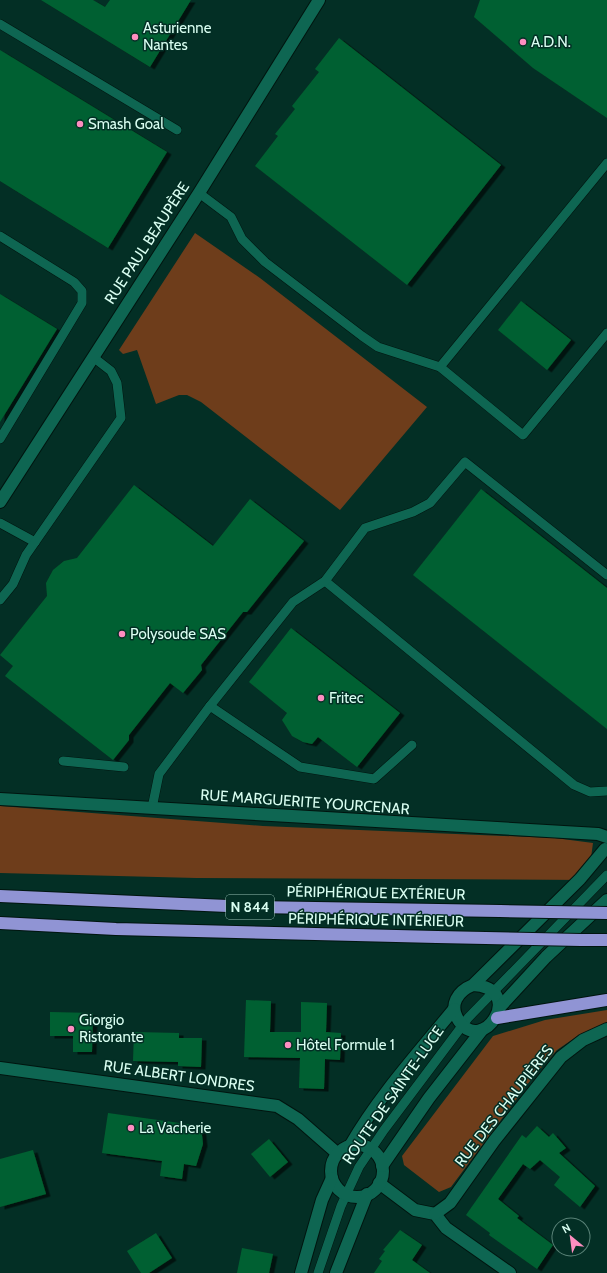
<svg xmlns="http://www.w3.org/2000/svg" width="607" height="1273" font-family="Cabin,sans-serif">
	<defs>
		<filter id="shadow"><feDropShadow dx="4.5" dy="2.5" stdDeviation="0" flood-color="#0009"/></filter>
	</defs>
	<rect width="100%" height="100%" fill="#032f25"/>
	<g fill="#6e3d1b">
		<polygon points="195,233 260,278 427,407 340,510 201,402 187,395 179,395 156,404 137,350 123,354 119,350"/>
		<polygon points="0,806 263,826 555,838 593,843 588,880 196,878 0,873"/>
		<polygon points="607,1010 607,1024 579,1035 557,1050 533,1077 451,1187 439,1192 404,1165 402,1156 493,1036 545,1020"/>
	</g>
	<g fill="#056130" filter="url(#shadow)">
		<polygon points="41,0 93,0 105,7 110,0 191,0 150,67"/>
		<polygon points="480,0 607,0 607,118 533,68 474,17"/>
		<polygon points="339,38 501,165 407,285 255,166 278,136 275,134 295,109 292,106 319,72 315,69"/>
		<polygon points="0,50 167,152 108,248 0,181"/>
		<polygon points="0,294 57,329 0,422"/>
		<polygon points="521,301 571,340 547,370 498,330"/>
		<polygon points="134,485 213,546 250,499 304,541 247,612 243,612 201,665 202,670 183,693 170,683 129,735 129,740 113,760 5,676 13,666 0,655 47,596 46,583 53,570 64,561 77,558"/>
		<polygon points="481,489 607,588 607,729 413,575"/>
		<polygon points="291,628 400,713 357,767 318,737 312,744 303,742 292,736 282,720 287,713 249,682"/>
		<polygon points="246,1000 271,1001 270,1032 301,1032 301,1002 327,1003 326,1032 341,1033 340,1060 325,1059 324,1089 299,1088 300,1058 244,1057"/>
		<polygon points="50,1012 93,1013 92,1052 73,1052 73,1036 50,1036"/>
		<polygon points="134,1032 179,1033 179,1038 202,1038 201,1067 178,1066 178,1062 133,1061"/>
		<polygon points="108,1113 201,1126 203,1144 196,1166 184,1164 182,1179 160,1176 162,1161 102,1153"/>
		<polygon points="537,1126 549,1137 553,1133 566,1148 559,1153 595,1186 580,1207 554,1185 560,1177 540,1160 530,1169 523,1164 498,1199 519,1216 517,1218 553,1245 537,1269 489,1235 490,1233 466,1215 522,1135 526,1138"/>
		<polygon points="269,1139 288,1162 270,1177 251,1154"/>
		<polygon points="33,1150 46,1194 0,1207 0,1159"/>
		<polygon points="400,1230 422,1245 412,1260 430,1273 374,1273 382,1261 379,1259 385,1251 383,1250"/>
		<polygon points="156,1233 172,1258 149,1273 141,1273 127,1251"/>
		<polygon points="242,1248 273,1254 269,1273 237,1273"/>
	</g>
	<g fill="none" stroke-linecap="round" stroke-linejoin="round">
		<g stroke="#00150f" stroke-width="10">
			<g id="service">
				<polyline points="0,24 177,130"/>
				<polyline points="199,193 231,217 242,239 265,262 362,336 378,347 440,367 523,435 607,333"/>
				<polyline points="0,236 74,282 82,291 82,303 0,439"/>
				<polyline points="440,367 607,163"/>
				<polyline points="0,523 35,542"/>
				<polyline points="325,581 574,785 590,792 607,791"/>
				<polyline points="0,600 13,584 26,555 121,418 117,383 111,371 93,357"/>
				<polyline points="210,706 300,767 374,779 412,745"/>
				<polyline points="63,761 124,767"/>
				<polyline points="152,808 159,774 210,706 293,602 325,581 365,528 413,512 430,503 465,462 607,575"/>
				<polyline points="318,1273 341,1206 359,1167 384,1130 468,1018 607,875"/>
			</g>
		</g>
		<g stroke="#00150f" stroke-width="14">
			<g id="minor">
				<polyline points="0,502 199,193 319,0"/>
				<polyline points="379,1183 415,1210 435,1214 446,1228 510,1273"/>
				<polyline points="435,1214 450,1203 494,1141 561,1057 583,1040 607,1029"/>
			</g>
		</g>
		<g stroke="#00150f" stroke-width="14">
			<g id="tertiary">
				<polyline points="0,799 598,834 607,837"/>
				<path d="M473,985C527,988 483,1056 459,1021C448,1005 458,991 473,985L580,879L605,849"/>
				<polyline points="499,1008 546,957 607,900"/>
				<polyline points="0,1068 277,1106 298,1119 338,1154"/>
				<circle cx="357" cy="1171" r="26"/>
				<path d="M350,1146C378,1097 418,1053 454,1009"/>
				<polyline points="382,1166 429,1098 482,1030"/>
				<polyline points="301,1273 322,1200 332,1178"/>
				<polyline points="336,1273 367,1194"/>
			</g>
		</g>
		<g stroke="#00150f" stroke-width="14">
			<g id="trunk">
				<polyline points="0,896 250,907 500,911"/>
				<polyline points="0,923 116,929 437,937"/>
				<polyline points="581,940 607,940"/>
				<polyline points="497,1018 607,1000"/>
			</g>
		</g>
		<use href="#service" stroke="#0e6652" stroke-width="9"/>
		<use href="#minor" stroke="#0e6652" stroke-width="12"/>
		<use href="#tertiary" stroke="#0e6652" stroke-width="12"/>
		<use href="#trunk" stroke="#9094d4" stroke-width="12"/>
		<g stroke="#00150f" stroke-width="14" stroke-linecap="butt">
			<g id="trunk-bridge">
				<polyline points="500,911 607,913"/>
				<polyline points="437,937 581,940"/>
			</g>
		</g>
		<use href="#trunk-bridge" stroke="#9094d4" stroke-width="12"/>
	</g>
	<g fill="#fd8ec0" stroke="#032f25" stroke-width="1.5">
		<circle cx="135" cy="37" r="4"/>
		<circle cx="523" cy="42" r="4"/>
		<circle cx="80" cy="124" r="4"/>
		<circle cx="122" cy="634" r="4"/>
		<circle cx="321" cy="698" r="4"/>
		<circle cx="71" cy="1029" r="4"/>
		<circle cx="288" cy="1045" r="4"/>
		<circle cx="131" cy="1128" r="4"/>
	</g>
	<g text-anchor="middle" stroke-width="3" stroke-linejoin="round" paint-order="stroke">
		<rect fill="#032f25" stroke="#99c0b4" stroke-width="1" x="226" y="895" width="48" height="24" rx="3"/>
		<g font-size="14" font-weight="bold" fill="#d9fef1">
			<text x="250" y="912">N 844</text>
		</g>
		<g font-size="15" fill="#d9fef1" stroke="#032f25" text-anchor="start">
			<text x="143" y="33">Asturienne<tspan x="143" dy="17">Nantes</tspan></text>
			<text x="531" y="47">A.D.N.</text>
			<text x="88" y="129">Smash Goal</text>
			<text x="130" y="639">Polysoude SAS</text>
			<text x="329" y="703">Fritec</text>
			<text x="79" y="1025">Giorgio<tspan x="79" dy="17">Ristorante</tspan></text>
			<text x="296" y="1050">Hôtel Formule 1</text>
			<text x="139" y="1133">La Vacherie</text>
		</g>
		<g font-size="15" fill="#d9fef1" stroke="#032f25">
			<text transform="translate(147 243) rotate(-57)" y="5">RUE PAUL BEAUPÈRE</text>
			<text transform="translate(305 802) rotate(4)" y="5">RUE MARGUERITE YOURCENAR</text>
			<text transform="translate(376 893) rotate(1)" y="5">PÉRIPHÉRIQUE EXTÉRIEUR</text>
			<text transform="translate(376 920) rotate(1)" y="5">PÉRIPHÉRIQUE INTÉRIEUR</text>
			<text transform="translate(179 1076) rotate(8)" y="5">RUE ALBERT LONDRES</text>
			<text transform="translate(393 1095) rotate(-55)" y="5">ROUTE DE SAINTE-LUCE</text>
			<text transform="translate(504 1106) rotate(-52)" y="5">RUE DES CHAUPIÈRES</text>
		</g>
	</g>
	<g transform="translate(571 1237) rotate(331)"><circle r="19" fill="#032f25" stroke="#598277"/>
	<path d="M0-3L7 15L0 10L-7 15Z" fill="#fd8ec0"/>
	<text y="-6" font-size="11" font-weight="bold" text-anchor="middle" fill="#d9fef1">N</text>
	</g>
</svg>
